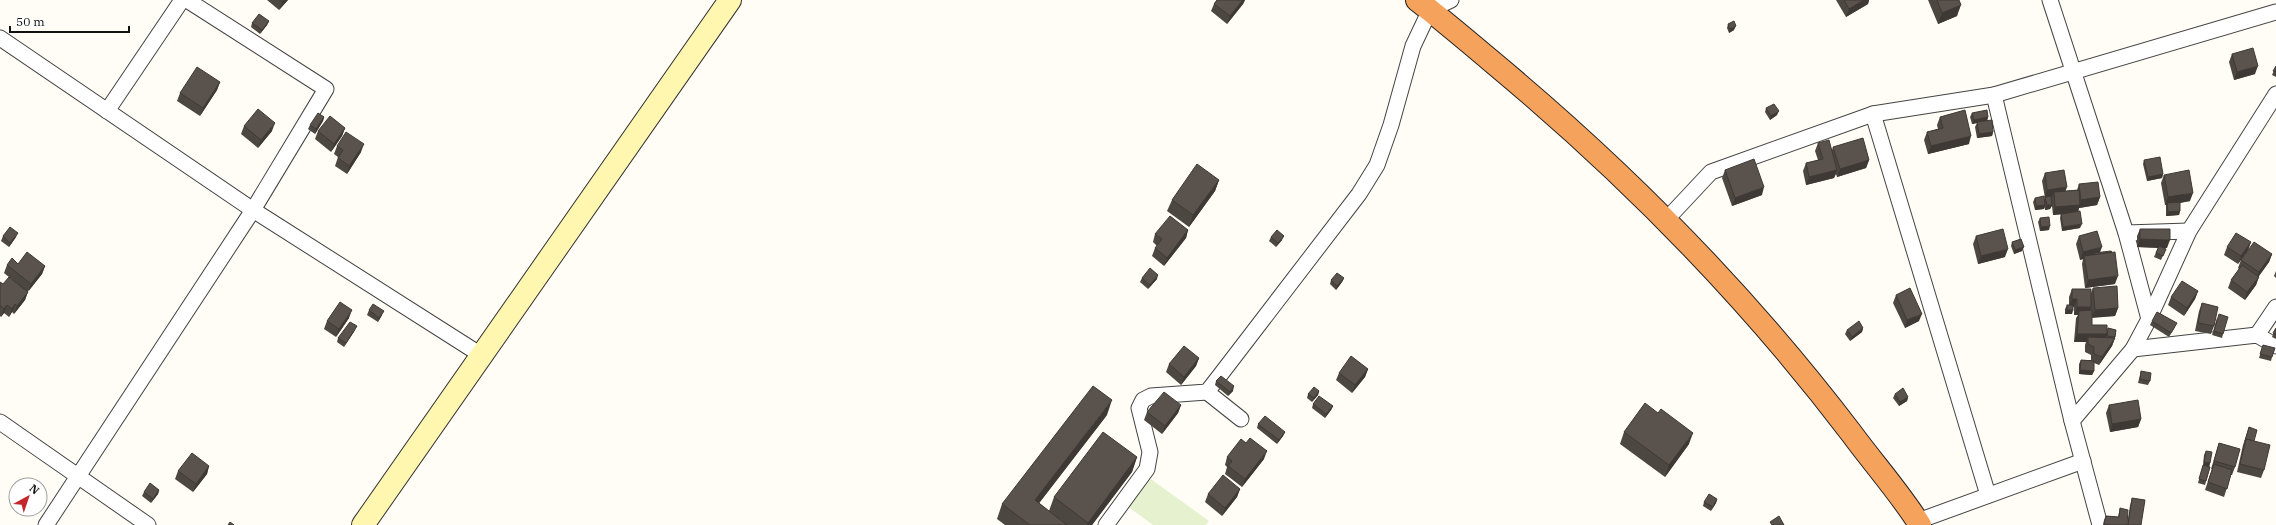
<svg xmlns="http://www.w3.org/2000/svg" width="2276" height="525" font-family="'IBM Plex Serif',serif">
	<rect width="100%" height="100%" fill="#fffdf5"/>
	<polygon fill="#e6f2cf" points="1148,477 1209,521 1206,525 1153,525 1127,506"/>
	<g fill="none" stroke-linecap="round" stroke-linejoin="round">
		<g stroke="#444" stroke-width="17">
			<g id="street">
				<polyline points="2050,0 2126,233 2149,319"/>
				<polyline points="0,38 253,210 481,355"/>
				<polyline points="1994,95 2072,421 2100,525"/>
				<polyline points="107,111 182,0"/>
				<polyline points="1666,220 1711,172 1873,114"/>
				<polyline points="2126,233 2189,231"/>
				<polyline points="2257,335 2276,307"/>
				<polyline points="2133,349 2257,335 2276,346"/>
				<polyline points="1207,392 1241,419"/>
				<polyline points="2072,421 2133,349 2149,319 2189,231 2276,94"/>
				<polyline points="0,422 148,525"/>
				<polyline points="1988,495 1873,114 1994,95 2276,12"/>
				<polyline points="1918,521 2083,461"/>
				<polyline points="46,525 253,210 326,89 187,0"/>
				<polyline points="1106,525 1147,469 1150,452 1139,408 1143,400 1151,396 1207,392 1221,374 1359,194 1377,165 1391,125 1413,46 1430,10 1451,0"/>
			</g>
		</g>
		<g stroke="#333" stroke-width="24">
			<polyline id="secondary" points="363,525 730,0"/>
		</g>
		<g stroke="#222" stroke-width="24">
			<path id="highway" d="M1417,0C1444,21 1470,43 1496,65C1628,175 1748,297 1852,434C1874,464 1900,493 1920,525"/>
		</g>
		<use href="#street" stroke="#fff" stroke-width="15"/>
		<use href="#secondary" stroke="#fff6b0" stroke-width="22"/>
		<use href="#highway" stroke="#f5a25d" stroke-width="22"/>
	</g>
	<g fill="#4d4742">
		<polygon points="267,0 288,0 279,10"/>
		<polygon points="1217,0 1245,0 1243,4 1227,24 1211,11 1214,4"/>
		<polygon points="1836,0 1869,0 1868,4 1846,17"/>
		<polygon points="1928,0 1959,0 1957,16 1938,24"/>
		<polygon points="269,21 267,25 260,34 251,27 252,23"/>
		<polygon points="1728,24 1734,30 1729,33 1727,28"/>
		<polygon points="2232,54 2255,74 2234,80 2229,62"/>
		<polygon points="2276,66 2276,77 2272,75"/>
		<polygon points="220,82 217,90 200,116 177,101 180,93"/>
		<polygon points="1766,108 1777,115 1770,120 1765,112"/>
		<polygon points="1972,113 1988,117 1987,121 1993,132 1992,136 1977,138 1975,127 1977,123 1972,124 1970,117"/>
		<polygon points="324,117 323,121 315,134 308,129 310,125"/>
		<polygon points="1940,117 1969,144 1928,154 1924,140 1927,132 1938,129 1937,125"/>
		<polygon points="244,126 272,131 258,148 241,134"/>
		<polygon points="345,128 342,136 331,152 315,139 318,131"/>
		<polygon points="1818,143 1832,150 1833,147 1869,160 1866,168 1837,177 1836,174 1834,178 1806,185 1803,171 1806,163 1818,160 1815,151"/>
		<polygon points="337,146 361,152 347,174 335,166 338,157 334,154"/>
		<polygon points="2144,160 2163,174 2162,178 2147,181 2143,164"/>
		<polygon points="1725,170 1762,195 1732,206 1722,178"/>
		<polygon points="2045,173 2066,191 2077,190 2079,184 2100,197 2097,205 2079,208 2078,211 2080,228 2062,231 2060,218 2061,214 2053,215 2052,206 2050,209 2045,210 2045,207 2044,209 2035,210 2033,202 2035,198 2045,199 2045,198 2042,181"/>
		<polygon points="2164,175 2190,201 2180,203 2180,211 2179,215 2166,216 2166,205 2165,205 2161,183"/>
		<polygon points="1219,180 1215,191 1189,227 1167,211 1172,200"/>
		<polygon points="2040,218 2049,230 2040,231 2038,222"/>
		<polygon points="2140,229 2167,248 2164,248 2166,249 2161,260 2154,257 2158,248 2137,247 2137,236"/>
		<polygon points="1188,230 1186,238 1164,266 1152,256 1155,248 1157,246 1153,242 1155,234"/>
		<polygon points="3,236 16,237 9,247 1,241"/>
		<polygon points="1976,236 2005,257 1978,264 1973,244"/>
		<polygon points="2079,236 2100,253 2115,284 2085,288 2082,264 2083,259 2080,260 2076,244"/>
		<polygon points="1271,237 1282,240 1276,247 1269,241"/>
		<polygon points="2012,242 2022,251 2014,254 2011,246"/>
		<polygon points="2251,242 2248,250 2238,264 2224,255 2227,247"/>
		<polygon points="2272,254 2269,262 2259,276 2256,285 2245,300 2228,288 2231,280 2239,269 2238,268 2241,260"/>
		<polygon points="18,264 45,266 42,274 28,291 25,300 14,314 12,312 9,317 4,313 1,317 0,316 0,282 3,284 15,282 4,273 7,265"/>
		<polygon points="2276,271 2276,278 2274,276"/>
		<polygon points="1142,278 1157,279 1148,289 1140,282"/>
		<polygon points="1344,278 1342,282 1336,290 1330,284 1331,280"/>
		<polygon points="2093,288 2118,308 2115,316 2092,317 2092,325 2107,332 2108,328 2116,330 2115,338 2112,346 2099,365 2094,363 2094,371 2092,375 2079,374 2079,364 2081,360 2091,360 2091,355 2085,352 2085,345 2086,342 2074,342 2076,318 2078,315 2074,315 2074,307 2073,307 2072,314 2065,314 2065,309 2067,305 2069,305 2069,297 2072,289 2091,293"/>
		<polygon points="2198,291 2195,299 2184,316 2168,305 2171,297"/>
		<polygon points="1896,295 1919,321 1905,328 1893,303"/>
		<polygon points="2202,303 2214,326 2211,334 2195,331 2199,311"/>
		<polygon points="369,310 382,315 378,322 367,315"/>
		<polygon points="349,318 336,337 324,329 327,321"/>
		<polygon points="2217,318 2223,334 2222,338 2212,335"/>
		<polygon points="2152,321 2175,327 2169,337 2150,325"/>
		<polygon points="1863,328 1862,332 1850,341 1845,334 1847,330"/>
		<polygon points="2276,328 2276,339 2272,337"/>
		<polygon points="355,330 344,347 337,342 338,338"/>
		<polygon points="2263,345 2272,357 2271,361 2259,358"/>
		<polygon points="1199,358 1196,366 1181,385 1166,372 1169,364"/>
		<polygon points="1368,369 1365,377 1352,393 1336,380 1339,373"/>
		<polygon points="2141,371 2150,381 2148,385 2138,383"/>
		<polygon points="1216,381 1233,391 1228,396 1215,385"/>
		<polygon points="1319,391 1318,395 1312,402 1307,398 1308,394"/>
		<polygon points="1895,394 1908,397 1907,401 1899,406 1893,398"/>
		<polygon points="1313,404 1333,406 1331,410 1325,418 1312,408"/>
		<polygon points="1181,405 1178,413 1162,434 1144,420 1147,412"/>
		<polygon points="2109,405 2141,419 2138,427 2110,432 2106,413"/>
		<polygon points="1658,413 1689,444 1665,477 1620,444 1624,432"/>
		<polygon points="1107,415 1039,503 1049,511 1054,497 1137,457 1132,472 1092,525 1005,525 997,519 1002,504"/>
		<polygon points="1258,424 1285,432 1283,436 1277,444 1257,428"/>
		<polygon points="2249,427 2264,470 2261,478 2237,472 2243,445"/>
		<polygon points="2219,443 2235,467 2232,475 2231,475 2224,497 2205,490 2212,469 2211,469"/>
		<polygon points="2206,451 2210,463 2209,467 2210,467 2205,485 2198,483 2203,466 2204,455"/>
		<polygon points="1227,457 1264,459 1242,487 1225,474 1227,467 1225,465"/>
		<polygon points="209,466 207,474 193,492 175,479 178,471"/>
		<polygon points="1240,489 1237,497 1222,516 1205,502 1208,494"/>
		<polygon points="159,490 158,494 151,503 142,496 144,492"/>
		<polygon points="2132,498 2141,525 2127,525 2130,506"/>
		<polygon points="1717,499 1716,503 1711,511 1703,506 1704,502"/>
		<polygon points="2120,508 2127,525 2103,525 2104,520 2106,516 2118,517"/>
	</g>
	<g fill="#3f3936">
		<polygon points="284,0 288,0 279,10 282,2"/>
		<polygon points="1243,0 1245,0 1243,4 1227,24 1230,16"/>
		<polygon points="1864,0 1869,0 1868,4 1846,17 1849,9"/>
		<polygon points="1961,5 1957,16 1938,24 1942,13"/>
		<polygon points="269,21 267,25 260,34 262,30"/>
		<polygon points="1736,26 1734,30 1729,33 1730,29"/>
		<polygon points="2258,66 2255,74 2234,80 2237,72"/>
		<polygon points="220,82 217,90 200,116 203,108"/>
		<polygon points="1779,111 1777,115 1770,120 1771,116"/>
		<polygon points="324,117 323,121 315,134 316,129"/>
		<polygon points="1988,117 1987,121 1972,124 1974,120"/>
		<polygon points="275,123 272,131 258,148 261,140"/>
		<polygon points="345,128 342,136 331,152 334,144"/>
		<polygon points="1993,132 1992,136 1977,138 1979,134"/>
		<polygon points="1971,136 1969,144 1928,154 1931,146"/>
		<polygon points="364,144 361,152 347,174 349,166"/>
		<polygon points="1869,160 1866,168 1837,177 1840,169"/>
		<polygon points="1837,170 1834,178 1806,185 1809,177"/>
		<polygon points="2163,174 2162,178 2147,181 2148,177"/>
		<polygon points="1219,180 1215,191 1189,227 1193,215"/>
		<polygon points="1764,187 1762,195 1732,206 1735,198"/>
		<polygon points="2067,187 2064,195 2054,192 2052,197 2046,198 2045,197 2044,198 2047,190"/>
		<polygon points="2193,193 2190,201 2167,205 2167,203 2166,205 2165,205 2168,197"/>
		<polygon points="2100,197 2097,205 2079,208 2078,213 2053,215 2055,207 2080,205 2081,200"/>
		<polygon points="2045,205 2044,209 2035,210 2036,206"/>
		<polygon points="2047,205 2052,205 2050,209 2045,210"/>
		<polygon points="2180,211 2179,215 2166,216 2168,212"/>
		<polygon points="2082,224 2080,228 2062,231 2063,227"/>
		<polygon points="2050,226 2049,230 2040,231 2041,227"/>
		<polygon points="1188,230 1186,238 1164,266 1167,258"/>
		<polygon points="18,233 16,237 9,247 10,243"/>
		<polygon points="1284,236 1282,240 1276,247 1278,243"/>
		<polygon points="2140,239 2170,240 2167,248 2137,247"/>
		<polygon points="2251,242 2248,250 2238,264 2241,256"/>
		<polygon points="2024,247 2022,251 2014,254 2015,250"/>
		<polygon points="2102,247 2099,255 2094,253 2093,256 2084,256 2083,259 2080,260 2083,252"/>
		<polygon points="2008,249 2005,257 1978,264 1981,256"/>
		<polygon points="2272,254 2269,262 2256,280 2259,272"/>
		<polygon points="45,266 42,274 28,292 31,284"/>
		<polygon points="1158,275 1157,279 1148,289 1150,285"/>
		<polygon points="2118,276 2115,284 2085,288 2088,280"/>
		<polygon points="2259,277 2256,285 2245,300 2247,292"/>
		<polygon points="1344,278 1342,282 1336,290 1337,286"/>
		<polygon points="2198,291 2195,299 2184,316 2187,308"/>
		<polygon points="28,292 25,300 14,314 17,306"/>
		<polygon points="2072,299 2077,299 2074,307 2069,307"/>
		<polygon points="15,304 12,312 9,317 12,309"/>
		<polygon points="7,305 4,313 1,317 4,309"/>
		<polygon points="2077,307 2091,307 2088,315 2079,311 2078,315 2074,315"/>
		<polygon points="2118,308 2115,316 2092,318 2095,310"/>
		<polygon points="352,310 349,318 336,337 339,329"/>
		<polygon points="2067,310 2073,310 2072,314 2065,314"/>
		<polygon points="384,311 382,315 378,322 379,318"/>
		<polygon points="1922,314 1919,321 1905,328 1907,320"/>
		<polygon points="357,326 355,330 344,347 346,343"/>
		<polygon points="1863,328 1862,332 1850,341 1852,337"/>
		<polygon points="2077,334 2107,334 2104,342 2088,337 2086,342 2074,342"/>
		<polygon points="2115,338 2112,346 2099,365 2102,357"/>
		<polygon points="1199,358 1196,366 1181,385 1184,377"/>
		<polygon points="1368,369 1365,377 1352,393 1355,385"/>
		<polygon points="2080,370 2094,371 2092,375 2079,374"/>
		<polygon points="1234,386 1233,391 1228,396 1230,392"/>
		<polygon points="1319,391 1318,395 1312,402 1314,398"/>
		<polygon points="1908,397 1907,401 1899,406 1900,402"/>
		<polygon points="1112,400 1107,415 1030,515 1035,500"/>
		<polygon points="1181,405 1178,413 1162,434 1165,426"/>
		<polygon points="1333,406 1331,410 1325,418 1326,414"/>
		<polygon points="2141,419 2138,427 2110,432 2112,424"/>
		<polygon points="1285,432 1283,436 1277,444 1279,440"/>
		<polygon points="1693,433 1689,444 1665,477 1669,465"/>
		<polygon points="1267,451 1264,459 1242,487 1245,479"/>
		<polygon points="1137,457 1132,472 1092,525 1087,525 1088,523"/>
		<polygon points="2204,462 2210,463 2209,467 2203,467"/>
		<polygon points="209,466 207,474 193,492 196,484"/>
		<polygon points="1240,489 1237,497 1222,516 1225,508"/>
		<polygon points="159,490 158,494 151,503 153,499"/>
		<polygon points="1717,499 1716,503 1711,511"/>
	</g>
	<g fill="#5a524d" stroke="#3f3936">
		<polygon points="279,0 284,0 282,2"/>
		<polygon points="1217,0 1243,0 1230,16 1214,4"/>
		<polygon points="1844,0 1864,0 1849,9"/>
		<polygon points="1937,0 1959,0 1961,5 1942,13"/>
		<polygon points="259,14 269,21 262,30 252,23"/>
		<polygon points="1734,21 1736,26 1730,29 1728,24"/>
		<polygon points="2253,48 2258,66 2237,72 2232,54"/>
		<polygon points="2276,66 2276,72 2273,71"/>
		<polygon points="197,67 220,82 203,108 180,93"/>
		<polygon points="1774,104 1779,111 1771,116 1766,108"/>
		<polygon points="258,109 275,123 261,140 244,126"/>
		<polygon points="1965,110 1971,136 1931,146 1927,132 1943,128 1940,117"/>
		<polygon points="1987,110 1988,117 1974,120 1972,113"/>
		<polygon points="318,113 324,117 316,129 310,125"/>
		<polygon points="330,116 345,128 334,144 318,131"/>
		<polygon points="1992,120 1993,132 1979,134 1977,122"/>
		<polygon points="346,132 364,144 349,166 338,158 343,150 337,146"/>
		<polygon points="1863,138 1869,160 1840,169 1833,147"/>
		<polygon points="1829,140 1837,170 1809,177 1806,163 1823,159 1818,143"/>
		<polygon points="2160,157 2163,174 2148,177 2144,160"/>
		<polygon points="1754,159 1764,187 1735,198 1725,170"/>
		<polygon points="1197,164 1219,180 1193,215 1172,200"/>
		<polygon points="2064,170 2067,187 2047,190 2045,173"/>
		<polygon points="2189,170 2193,193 2168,197 2164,175"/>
		<polygon points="2098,182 2100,197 2081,200 2079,184"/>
		<polygon points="2079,190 2080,205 2055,207 2054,192"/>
		<polygon points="2044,196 2045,205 2036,206 2035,198"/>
		<polygon points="2051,196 2052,205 2047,205 2045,197"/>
		<polygon points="2180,202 2180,211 2168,212 2167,203"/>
		<polygon points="2080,211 2082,224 2063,227 2061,214"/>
		<polygon points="1170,216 1188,230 1167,258 1155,248 1162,239 1155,234"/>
		<polygon points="2049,217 2050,226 2041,227 2040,218"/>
		<polygon points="10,227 18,233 10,243 3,236"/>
		<polygon points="2003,229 2008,249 1981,256 1976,236"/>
		<polygon points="2140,229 2170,229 2170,240 2140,239"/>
		<polygon points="1277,230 1284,236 1278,243 1271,237"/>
		<polygon points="2097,231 2102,247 2083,252 2079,236"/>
		<polygon points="2236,233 2251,242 2241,256 2227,247"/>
		<polygon points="2021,239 2024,247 2015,250 2012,242"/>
		<polygon points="2254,242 2272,254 2259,272 2241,260"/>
		<polygon points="2159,246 2166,249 2163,256 2156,253"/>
		<polygon points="2111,251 2112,252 2095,255 2094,253"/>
		<polygon points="27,252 45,266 31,284 7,265 12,258 18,264"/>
		<polygon points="2115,252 2118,276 2088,280 2084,256"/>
		<polygon points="2242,265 2259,277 2247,292 2231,280"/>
		<polygon points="1150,268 1158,275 1150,285 1142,278"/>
		<polygon points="1337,273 1344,278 1337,286 1331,280"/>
		<polygon points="9,277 28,292 17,306 15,304 12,309 7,305 4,309 0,305 0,282 3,284"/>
		<polygon points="2182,281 2198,291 2187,308 2171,297"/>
		<polygon points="2117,286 2118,308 2095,310 2093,288"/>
		<polygon points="1910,288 1922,314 1907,320 1896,295"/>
		<polygon points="2072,289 2091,289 2091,307 2077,307 2077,299 2072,299"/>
		<polygon points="340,302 352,310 339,329 327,321"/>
		<polygon points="2202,303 2218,307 2214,326 2198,323"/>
		<polygon points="373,304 384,311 379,318 369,310"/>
		<rect x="2067" y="305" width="6" height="5"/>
		<polygon points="2092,310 2092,325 2107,325 2107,334 2077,334 2079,311"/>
		<polygon points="2157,312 2177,323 2171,333 2152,321"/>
		<polygon points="2219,314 2228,317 2223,334 2214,331"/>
		<polygon points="1859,321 1863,328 1852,337 1847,330"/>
		<polygon points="350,322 357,326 346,343 338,338"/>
		<polygon points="2108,328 2116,330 2115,337 2107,336"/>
		<polygon points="2276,328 2276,335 2273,333"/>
		<polygon points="2088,337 2115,338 2102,357 2094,354 2094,347 2088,344"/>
		<polygon points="2263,345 2275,348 2272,357 2260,354"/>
		<polygon points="1184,346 1199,358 1184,377 1169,364"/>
		<polygon points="1351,356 1368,369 1355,385 1339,373"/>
		<polygon points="2081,360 2094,361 2094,371 2080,370"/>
		<polygon points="2141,371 2151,373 2150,381 2140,379"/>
		<polygon points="1221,376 1234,386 1230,392 1216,381"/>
		<polygon points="1093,386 1112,400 1035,500 1067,525 1030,525 1002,504"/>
		<polygon points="1314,387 1319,391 1314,398 1308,394"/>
		<polygon points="1903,388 1908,397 1900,402 1895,394"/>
		<polygon points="1164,392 1181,405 1165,426 1147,412"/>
		<polygon points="1319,396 1333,406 1326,414 1313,404"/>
		<polygon points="2138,400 2141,419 2112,424 2109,405"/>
		<polygon points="1645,403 1658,413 1661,409 1693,433 1669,465 1624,432"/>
		<polygon points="1265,416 1285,432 1279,440 1258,424"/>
		<polygon points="2249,427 2257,430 2254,441 2246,439 2245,441"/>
		<polygon points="1103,432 1137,457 1088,523 1054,497"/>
		<polygon points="1250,438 1267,451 1245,479 1228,466 1232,461 1227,457 1241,439 1246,443"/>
		<polygon points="2246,439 2270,445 2264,470 2240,464"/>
		<polygon points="2219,443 2240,449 2235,467 2214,461"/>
		<polygon points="2206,451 2212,452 2210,463 2204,462"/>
		<polygon points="192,453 209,466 196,484 178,471"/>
		<polygon points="2214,464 2232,470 2227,489 2208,482"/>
		<polygon points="2203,465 2210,467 2206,481 2199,479"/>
		<polygon points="1223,475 1240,489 1225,508 1208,494"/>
		<polygon points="150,483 159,490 153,499 144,492"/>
		<polygon points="1709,494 1717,499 1713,507 1704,502"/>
		<polygon points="2132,498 2145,500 2141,525 2128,525"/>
		<polygon points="2120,508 2128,510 2127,525 2111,525 2104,524 2106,516 2119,517"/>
		<polygon points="1779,516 1784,525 1772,525 1770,522"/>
		<polygon points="230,522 234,525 228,525"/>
	</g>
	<g transform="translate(28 497) rotate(40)"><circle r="19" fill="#ffffff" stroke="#a0a0a0"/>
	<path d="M0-3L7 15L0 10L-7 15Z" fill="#c4262e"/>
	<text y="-6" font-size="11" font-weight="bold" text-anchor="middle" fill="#111111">N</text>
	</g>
	<path d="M10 26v6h119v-6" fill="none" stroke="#111111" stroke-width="2"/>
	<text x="16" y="26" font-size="12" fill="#111111" stroke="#ffffff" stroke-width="3" paint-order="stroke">50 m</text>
</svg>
